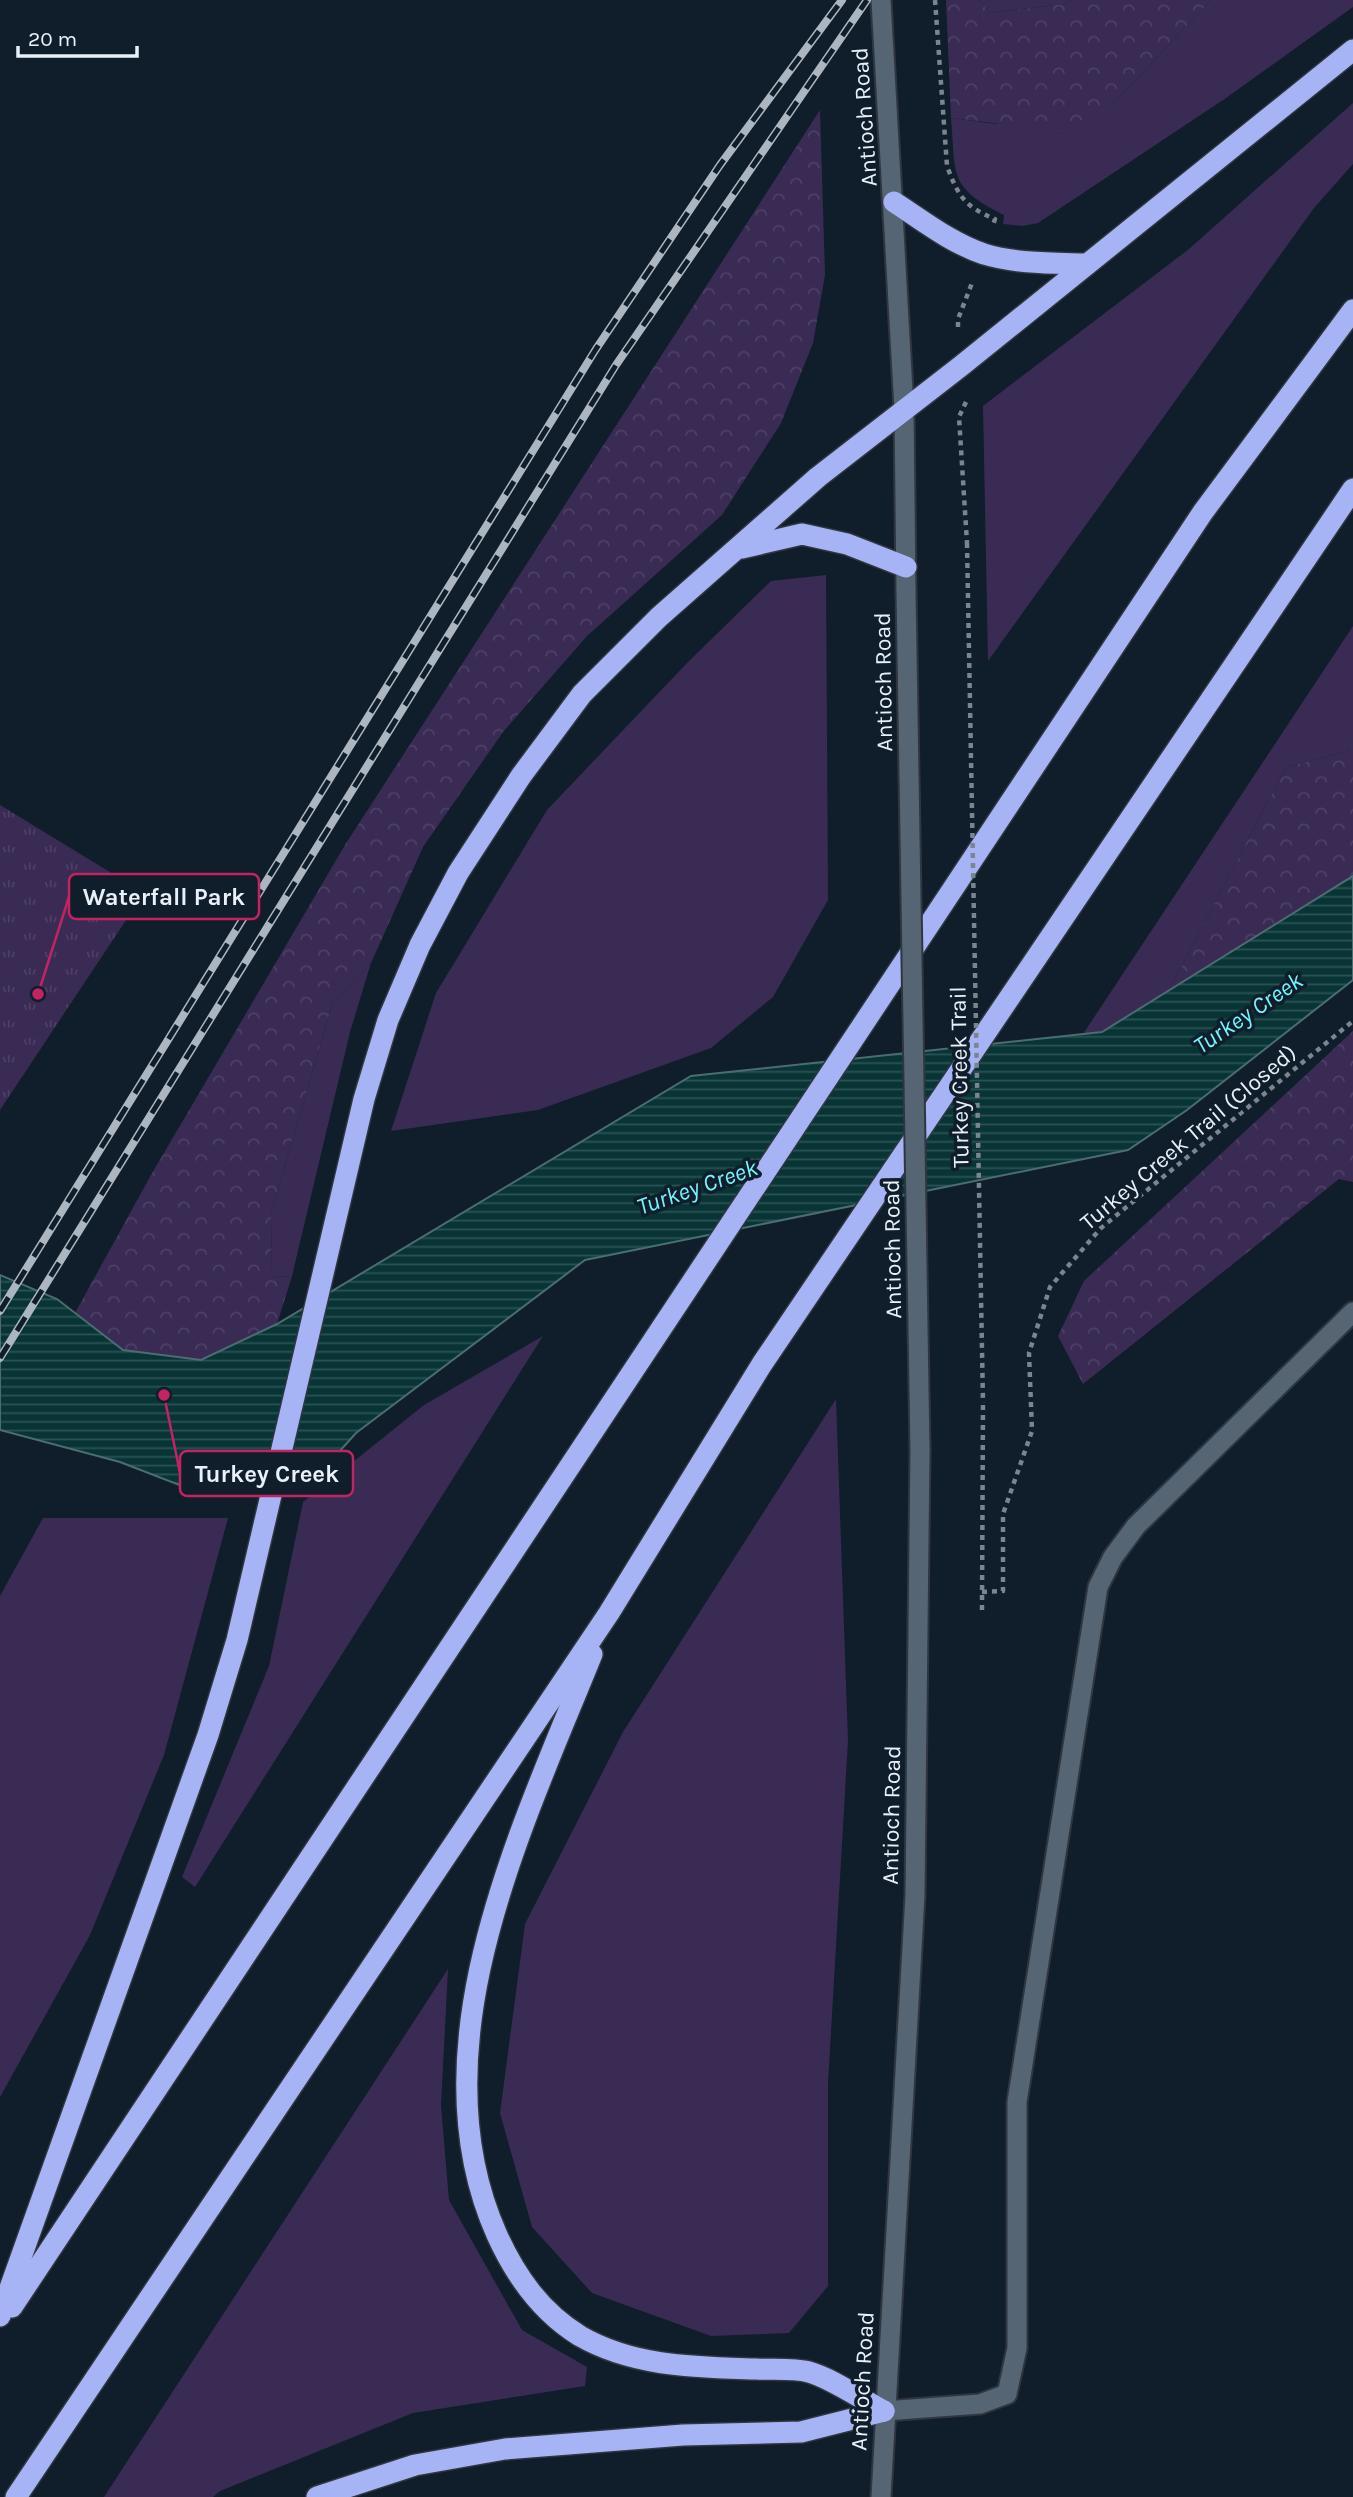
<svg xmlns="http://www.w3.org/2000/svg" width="1353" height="2497" font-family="Karla,sans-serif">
	<defs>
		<pattern id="forest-crowns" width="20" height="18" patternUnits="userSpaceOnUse" patternTransform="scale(1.75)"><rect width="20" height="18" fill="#3a2b55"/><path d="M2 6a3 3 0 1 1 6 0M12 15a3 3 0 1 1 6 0" fill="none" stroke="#4d4066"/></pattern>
		<pattern id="park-tufts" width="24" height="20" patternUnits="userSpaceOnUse" patternTransform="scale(1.75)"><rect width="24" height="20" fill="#3a2b55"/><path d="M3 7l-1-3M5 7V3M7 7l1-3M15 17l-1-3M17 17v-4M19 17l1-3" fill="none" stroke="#4d4066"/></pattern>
		<pattern id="water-rules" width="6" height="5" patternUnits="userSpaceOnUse" patternTransform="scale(1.75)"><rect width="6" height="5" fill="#083436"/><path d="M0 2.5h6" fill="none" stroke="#2c5254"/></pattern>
	</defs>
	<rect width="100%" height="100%" fill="#101d2a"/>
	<g fill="#3a2b55">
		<polygon points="979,0 1073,0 1064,4 990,13"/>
		<path d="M1211,0H1353V7L1226,98L1038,223L1022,226L1003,224L1004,215C948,187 956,176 951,118L996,124L1111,106Z"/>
		<polygon points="1353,103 1353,164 1314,208 988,661 983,406 1189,249"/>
		<polygon points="826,575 828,900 773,997 711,1048 538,1110 391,1131 436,993 547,810 687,663 771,581"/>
		<polygon points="1353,626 1353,750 1286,767 1169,990 1102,1032 1083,1034"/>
		<polygon points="371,963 350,1032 292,1276 272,1277 271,1213 333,1002"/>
		<polygon points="543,1336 195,1887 182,1877 269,1666 303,1502 424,1405"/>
		<polygon points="836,1399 848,1741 828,2083 828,2286 789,2333 711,2336 592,2293 532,2227 500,2113 525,1924 623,1732"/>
		<polygon points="43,1518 228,1518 164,1755 90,1935 0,2097 0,1596"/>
		<polygon points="448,1969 441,2106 449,2200 522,2330 587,2367 585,2386 413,2413 220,2491 213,2497 104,2497"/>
	</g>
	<g fill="url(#forest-crowns)">
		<polygon points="946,0 979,0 990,13 1064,4 1073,0 1211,0 1111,106 1059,131 951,118"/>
		<polygon points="820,110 825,275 813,343 781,423 722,515 587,636 503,732 423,847 371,963 333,1002 271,1213 272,1277 292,1276 277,1324 201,1360 124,1350 75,1313 151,1175 345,845"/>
		<polygon points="1353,750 1353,876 1169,990 1286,767"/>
		<polygon points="1353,1031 1353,1182 1339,1179 1083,1384 1058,1336 1084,1281"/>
	</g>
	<polygon fill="url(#park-tufts)" points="0,805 144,893 0,1110"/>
	<polygon fill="url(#water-rules)" stroke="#4b6d71" stroke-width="2" points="1353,876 1353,980 1187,1110 1128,1150 585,1260 356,1433 311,1483 200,1493 120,1462 0,1430 0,1275 57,1299 123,1350 201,1360 277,1324 691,1076 1102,1032"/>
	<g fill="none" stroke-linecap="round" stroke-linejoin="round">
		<g stroke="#2f3640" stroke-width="23">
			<polyline id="service" points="884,2411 980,2404 1007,2394 1017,2348 1017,2102 1098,1587 1113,1557 1136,1526 1353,1312"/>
		</g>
		<g stroke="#2f3640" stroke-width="23">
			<g id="secondary">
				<polyline points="881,0 904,409 906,592"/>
				<polyline points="881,2497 915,1895 920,1450"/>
			</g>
		</g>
		<g stroke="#2f3640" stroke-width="24">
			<g id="motorway">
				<path d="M894,202C922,220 951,243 984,254C1017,264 1053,263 1087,264"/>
				<polyline points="742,548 802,534 847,544 906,567"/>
				<path d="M592,1654C522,1828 413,2048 497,2235C516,2277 541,2312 580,2336C634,2367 696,2367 756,2369C772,2370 793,2368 809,2372C831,2378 863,2400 884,2411"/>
				<polyline points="12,2307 1203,512 1353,310"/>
				<polyline points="0,2316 208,1735 237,1640 364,1099 388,1020 420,945 458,873 521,776 582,694 659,617 818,477 961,366 1353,50"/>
				<polyline points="16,2497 609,1613 762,1364 1353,489"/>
				<polyline points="317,2497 415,2465 505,2449 683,2435 801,2432 884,2411"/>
			</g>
		</g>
		<g stroke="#7a8590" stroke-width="4.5" stroke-dasharray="5 5" stroke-linecap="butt">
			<path d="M935,0L947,166C958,196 965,207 995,219L993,225"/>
			<polyline points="958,327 958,319 972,283"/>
			<polyline points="966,402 959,417 967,543"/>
			<polyline points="982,1592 1003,1591 1003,1514 1032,1431 1029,1353 1050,1287 1101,1228 1353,1021"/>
			<polyline points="982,1610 983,1403"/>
		</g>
		<use href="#service" stroke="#556574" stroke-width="19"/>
		<use href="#secondary" stroke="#556574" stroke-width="19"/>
		<use href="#motorway" stroke="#a6b4f5" stroke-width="21"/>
		<g stroke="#acb6c0" stroke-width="8">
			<g id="rail">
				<polyline points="0,1311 596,349 720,165 842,0"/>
				<polyline points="0,1358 616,365 867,0"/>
			</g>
		</g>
		<use href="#rail" stroke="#101d2a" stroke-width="5" stroke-dasharray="16" stroke-linecap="butt"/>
		<g stroke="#2f3640" stroke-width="23" stroke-linecap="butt">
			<polyline id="secondary-bridge" points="906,592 920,1450"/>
		</g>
		<polyline stroke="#7a8590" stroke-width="4.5" stroke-dasharray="5 5" stroke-linecap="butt" points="967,543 983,1403"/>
		<use href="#secondary-bridge" stroke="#556574" stroke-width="19"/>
	</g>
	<g text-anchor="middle" stroke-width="7" stroke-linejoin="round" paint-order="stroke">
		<g font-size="23" fill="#e8f1fa" stroke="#101d2a">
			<text transform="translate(864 117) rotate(-94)" y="8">Antioch Road</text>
			<text transform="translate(883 682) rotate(-91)" y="8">Antioch Road</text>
			<text transform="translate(959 1077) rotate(-91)" y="8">Turkey Creek Trail</text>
			<text transform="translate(1188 1137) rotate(-40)" y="8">Turkey Creek Trail (Closed)</text>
			<text transform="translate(892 1249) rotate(-91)" y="8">Antioch Road</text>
			<text transform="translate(891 1815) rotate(-89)" y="8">Antioch Road</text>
			<text transform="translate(862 2381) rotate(-87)" y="8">Antioch Road</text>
		</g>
		<g font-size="24" font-style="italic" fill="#72f6fc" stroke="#101d2a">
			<text transform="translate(1248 1013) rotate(-34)" y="8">Turkey Creek</text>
			<text transform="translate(697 1187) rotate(-19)" y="8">Turkey Creek</text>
		</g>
	</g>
	<path fill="none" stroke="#c42363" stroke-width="2.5" d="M38 994L69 897M164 1395L180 1473"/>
	<g fill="#c42363" stroke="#101d2a" stroke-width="2.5">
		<circle cx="38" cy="994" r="7"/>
		<circle cx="164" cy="1395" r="7"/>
	</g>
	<g fill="#101d2a" stroke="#c42363" stroke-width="2.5">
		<rect x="69" y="874" width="190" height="45" rx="7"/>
		<rect x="180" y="1451" width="173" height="45" rx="7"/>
	</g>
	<g font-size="24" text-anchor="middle" font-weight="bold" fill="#e8f1fa">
		<text x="164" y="905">Waterfall Park</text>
		<text x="267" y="1482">Turkey Creek</text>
	</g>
	<path d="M18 46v10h119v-10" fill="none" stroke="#e8f1fa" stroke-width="3.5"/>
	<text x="28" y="46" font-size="21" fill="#e8f1fa" stroke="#101d2a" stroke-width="5" paint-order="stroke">20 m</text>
</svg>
